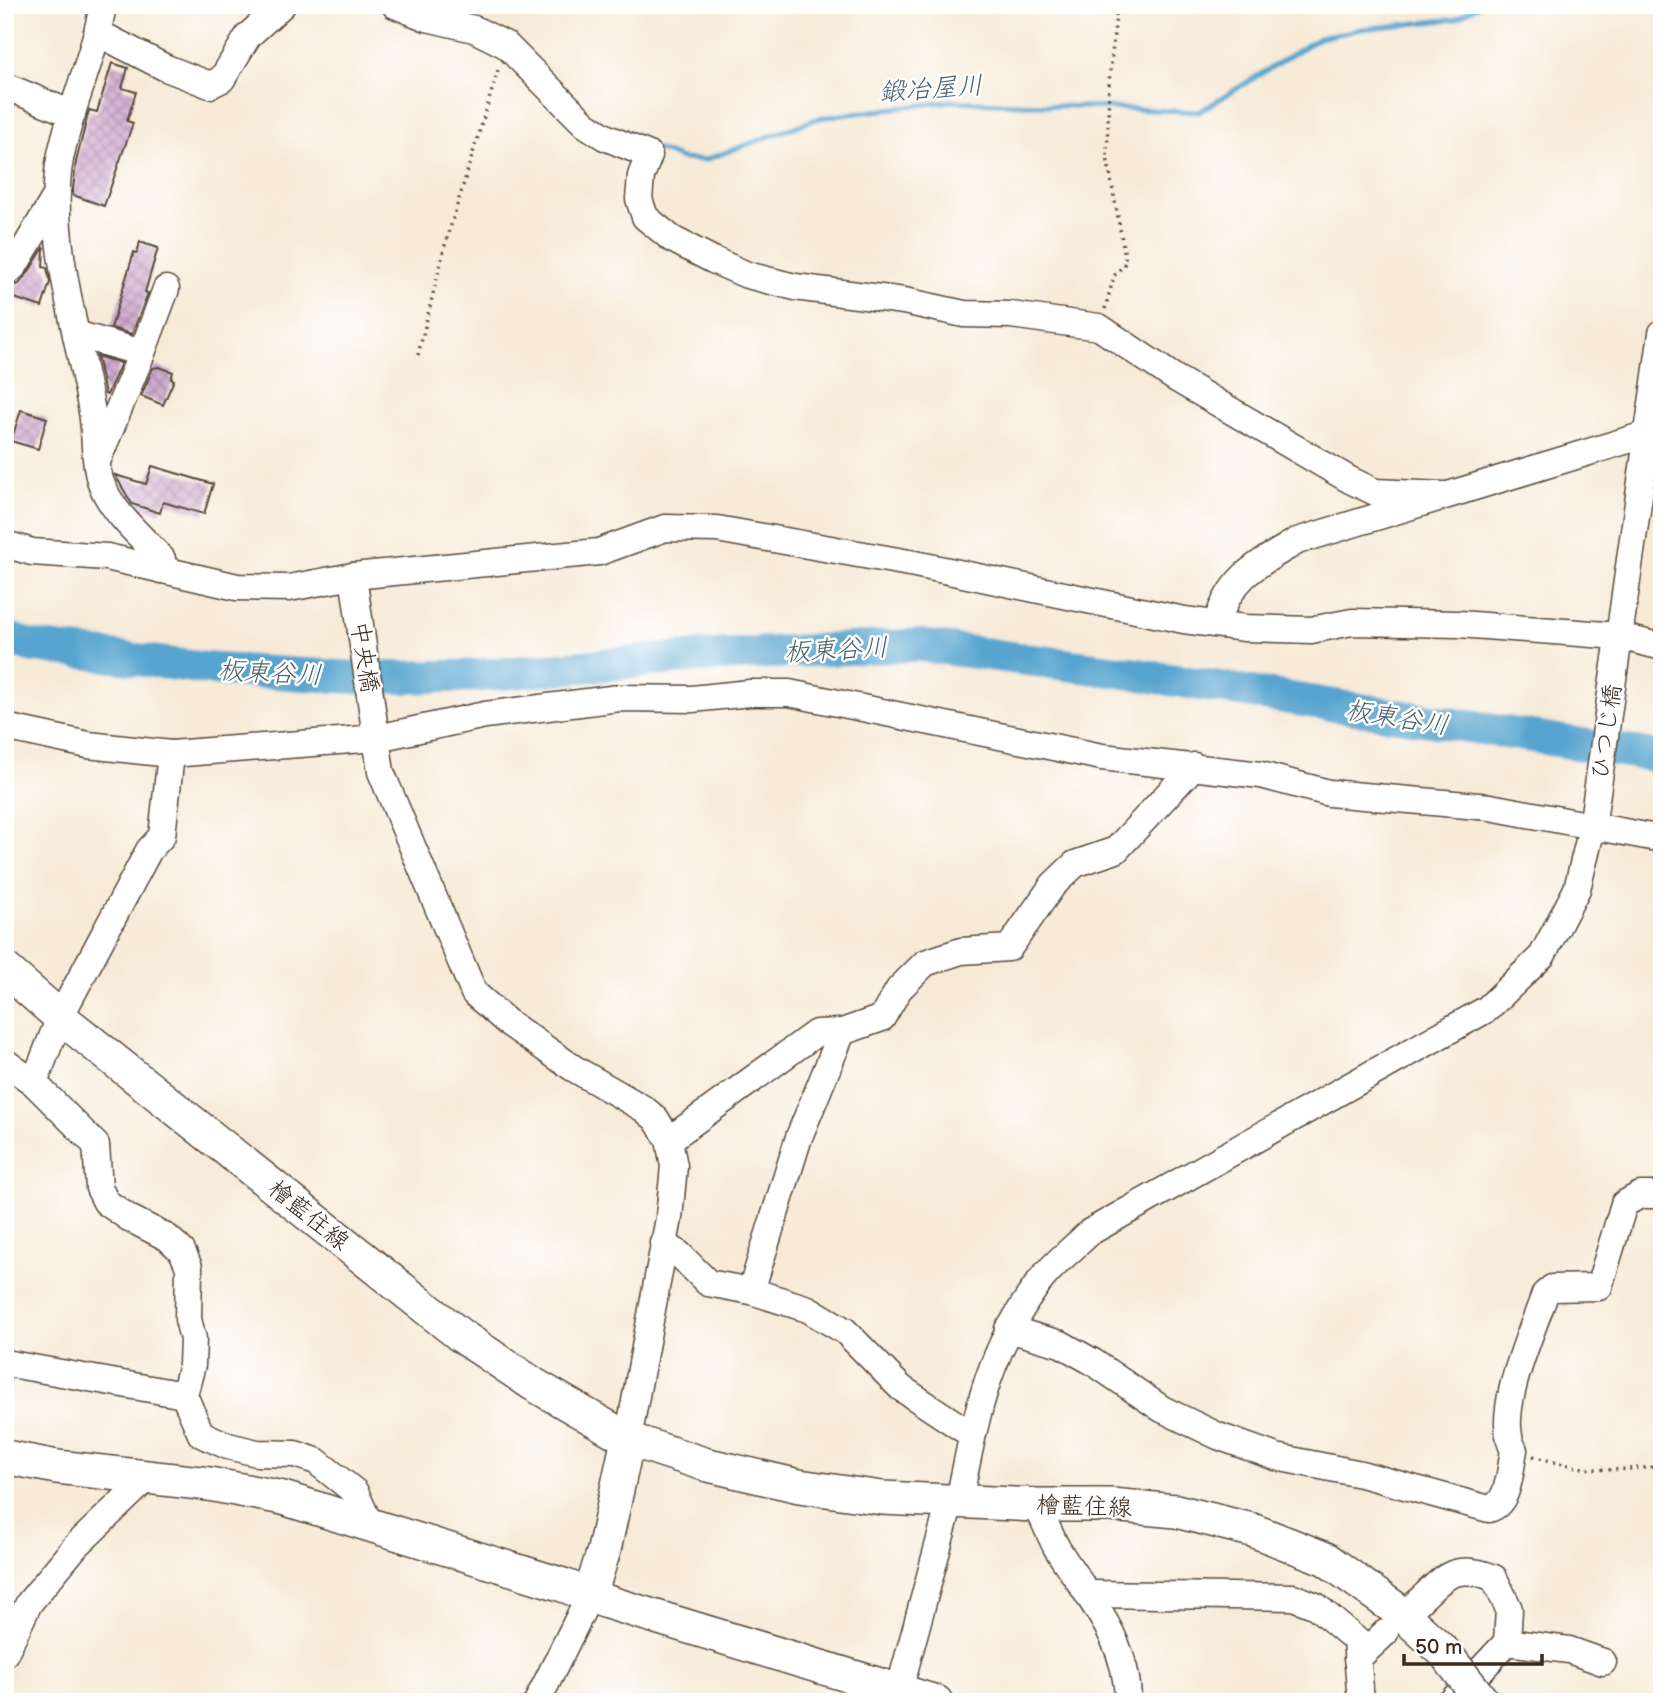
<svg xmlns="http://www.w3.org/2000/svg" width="1667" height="1707" font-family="'Balsamiq Sans','Klee One',sans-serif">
	<defs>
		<pattern id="building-cross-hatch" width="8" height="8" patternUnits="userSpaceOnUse" patternTransform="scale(1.75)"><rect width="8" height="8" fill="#d0abcf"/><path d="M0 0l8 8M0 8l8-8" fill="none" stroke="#aa8ba7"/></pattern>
	</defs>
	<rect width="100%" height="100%" fill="#fff"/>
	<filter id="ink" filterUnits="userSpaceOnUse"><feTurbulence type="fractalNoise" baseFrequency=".0143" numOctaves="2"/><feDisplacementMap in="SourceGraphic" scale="14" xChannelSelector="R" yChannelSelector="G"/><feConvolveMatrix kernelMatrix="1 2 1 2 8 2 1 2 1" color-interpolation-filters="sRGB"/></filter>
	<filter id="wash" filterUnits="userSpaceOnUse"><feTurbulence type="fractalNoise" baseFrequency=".00686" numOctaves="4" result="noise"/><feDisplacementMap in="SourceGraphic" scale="28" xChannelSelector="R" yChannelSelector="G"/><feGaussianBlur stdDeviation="1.57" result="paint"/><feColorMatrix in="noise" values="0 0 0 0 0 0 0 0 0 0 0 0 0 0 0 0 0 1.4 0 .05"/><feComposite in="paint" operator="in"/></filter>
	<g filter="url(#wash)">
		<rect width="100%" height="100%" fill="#f7ead7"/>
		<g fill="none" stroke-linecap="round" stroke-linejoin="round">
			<polyline stroke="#56a4cf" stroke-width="5" points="656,149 682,159 705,160 819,118 951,101 1199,112 1319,38 1361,29 1456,19 1479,5"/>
			<polyline stroke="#56a4cf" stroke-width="33" points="5,637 31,646 211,669 365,678 472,676 705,656 917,645 1122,672 1662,757"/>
		</g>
		<g id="blocks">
			<g fill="url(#building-cross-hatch)">
				<polygon points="112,63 128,68 122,88 136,92 127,121 133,123 104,206 73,195 73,189 76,162 89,110 97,112"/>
				<polygon points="140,242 158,248 145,292 148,293 132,334 111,328 134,252 137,253"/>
				<polygon points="44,247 43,267 47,268 50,282 42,307 5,295 5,289 19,284 28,273"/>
				<polygon points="97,356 121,363 107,395 105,394"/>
				<polygon points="159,367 173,372 171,379 174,380 163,405 141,396 153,368"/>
				<polygon points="21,410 47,418 38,449 11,441"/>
				<polygon points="152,466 213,484 204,514 163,502 160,513 132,504 115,475 146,484"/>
			</g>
		</g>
	</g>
	<g filter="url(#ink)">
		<use href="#blocks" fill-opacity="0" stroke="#57473a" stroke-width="2"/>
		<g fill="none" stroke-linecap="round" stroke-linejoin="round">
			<g stroke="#57473a" stroke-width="29">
				<g id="minor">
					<path d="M103,5C94,58 70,107 60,159C46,232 79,338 92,412C96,434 93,458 100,480C110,511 141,536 162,559L161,570"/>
					<polyline points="395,5 427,18 474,29 506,45 585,124 605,137 649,155 641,176 639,199 645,217 672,239 713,260 747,275 795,287 904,301 964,314 1011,315 1099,327 1175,378 1350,480 1375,492 1443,495"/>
					<polyline points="98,33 166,68 210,85 222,79 248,36 282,5"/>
					<polyline points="5,86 72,114"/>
					<polyline points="5,274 15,265 57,194"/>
					<polyline points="76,334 142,353 98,459"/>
					<polyline points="142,353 166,289"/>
					<polyline points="5,544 32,552 107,557 237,587 289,588 353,576 599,552 665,528 717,529 915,564 1184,620 1245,628 1311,630 1352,622 1459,624 1619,636 1662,647"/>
					<polyline points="353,576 381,772 474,993 507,1022 573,1068 644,1109 656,1119 669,1140 674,1166 669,1218 628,1439"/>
					<path d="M1217,622C1232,575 1257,565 1297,541L1661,430"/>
					<polyline points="5,727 88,745 171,754 377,738 485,715 619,698 692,699 750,693 789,693 1102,757 1261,775 1329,793 1490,807 1662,839"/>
					<polyline points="5,1062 34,1083 96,1145 99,1188 106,1202 129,1218 168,1238 182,1251 189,1267 188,1319 193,1339 192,1365 184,1395 201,1434 228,1446 257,1453 295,1454 316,1461 355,1492 370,1525"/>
					<polyline points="34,1083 60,1017 149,850 162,836 171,754"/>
					<polyline points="669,1140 816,1033 842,1032"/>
					<polyline points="663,1243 679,1254 708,1283 751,1291 808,1309 845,1331 901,1388 972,1435"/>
					<polyline points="751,1291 799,1137 842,1032 882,1018 899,989 925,963 961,951 1009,948 1053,885 1075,864 1116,850 1194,766"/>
					<path d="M1008,1329L1061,1344L1093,1362L1162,1409L1218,1436L1276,1457L1361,1474L1489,1509C1510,1503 1510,1469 1514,1450C1493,1415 1532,1332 1545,1294L1552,1288L1599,1287L1624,1204L1640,1195H1662"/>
					<polyline points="5,1363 184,1395"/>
					<path d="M959,1501C976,1417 987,1352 1040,1281C1054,1263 1074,1248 1090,1232L1487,1009L1542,956L1577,889L1592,828L1662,333"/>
					<path d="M1037,1505C1044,1520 1050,1536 1058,1550C1089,1599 1128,1640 1128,1702"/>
					<polyline points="1091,1594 1293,1597 1316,1606 1356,1640 1361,1702"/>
					<path d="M1416,1604C1444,1577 1454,1562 1494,1578L1509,1609L1507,1642L1569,1650L1603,1662"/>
					<polyline points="5,1653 29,1603 74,1548 148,1477"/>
					<polyline points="1357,1659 1385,1633"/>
					<polyline points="537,1702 590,1595"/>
					<polyline points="896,1702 950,1502"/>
					<polyline points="1451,1702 1507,1642"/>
				</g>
			</g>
			<g stroke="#57473a" stroke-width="36">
				<g id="major">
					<polyline points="5,969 60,1017 460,1335 533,1384 628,1439 704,1464 799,1486 882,1498 1037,1505 1111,1505 1176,1511 1252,1530 1326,1559 1400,1612 1445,1653"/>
					<polyline points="5,1457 57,1467 209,1484 283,1498 563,1585 607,1602 936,1702"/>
					<polyline points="590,1595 604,1550 628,1439"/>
				</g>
			</g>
			<g stroke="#57473a" stroke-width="3.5" stroke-dasharray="2 5" stroke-linecap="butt">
				<polyline points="1105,309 1114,276 1126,262 1107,157 1109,83 1117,5"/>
				<polyline points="418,355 445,245 499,67"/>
				<path d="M1533,1456C1587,1472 1606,1472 1662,1466"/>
			</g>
			<use href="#minor" stroke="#fff" stroke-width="26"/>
			<use href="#major" stroke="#fff" stroke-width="33"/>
			<g stroke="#57473a" stroke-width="36" stroke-linecap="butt">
				<polyline id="major-bridge" points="1445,1653 1483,1702"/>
			</g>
			<use href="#major-bridge" stroke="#fff" stroke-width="33"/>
		</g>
	</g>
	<g text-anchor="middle" stroke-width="5" stroke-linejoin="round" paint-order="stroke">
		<g font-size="24" fill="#3b2a1e" stroke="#fff">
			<text transform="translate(365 657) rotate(81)" y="8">中央橋</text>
			<text transform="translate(1606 732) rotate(-82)" y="8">ひつじ橋</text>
			<text transform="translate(309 1215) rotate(39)" y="8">檜藍住線</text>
			<text transform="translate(1084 1506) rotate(2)" y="8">檜藍住線</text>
		</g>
		<g font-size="26" font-style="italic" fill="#47616e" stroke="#fff">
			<text transform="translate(931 88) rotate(-4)" y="9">鍛冶屋川</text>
			<text transform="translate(836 649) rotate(-3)" y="9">板東谷川</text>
			<text transform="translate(270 672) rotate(3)" y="9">板東谷川</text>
			<text transform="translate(1397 717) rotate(9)" y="9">板東谷川</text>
		</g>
	</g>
	<rect width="1667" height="1707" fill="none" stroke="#fff" stroke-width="28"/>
	<path d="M1404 1654v10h138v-10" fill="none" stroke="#3b2a1e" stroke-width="3.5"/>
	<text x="1415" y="1654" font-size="21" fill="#3b2a1e" stroke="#ffffff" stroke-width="5" paint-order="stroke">50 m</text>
</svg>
